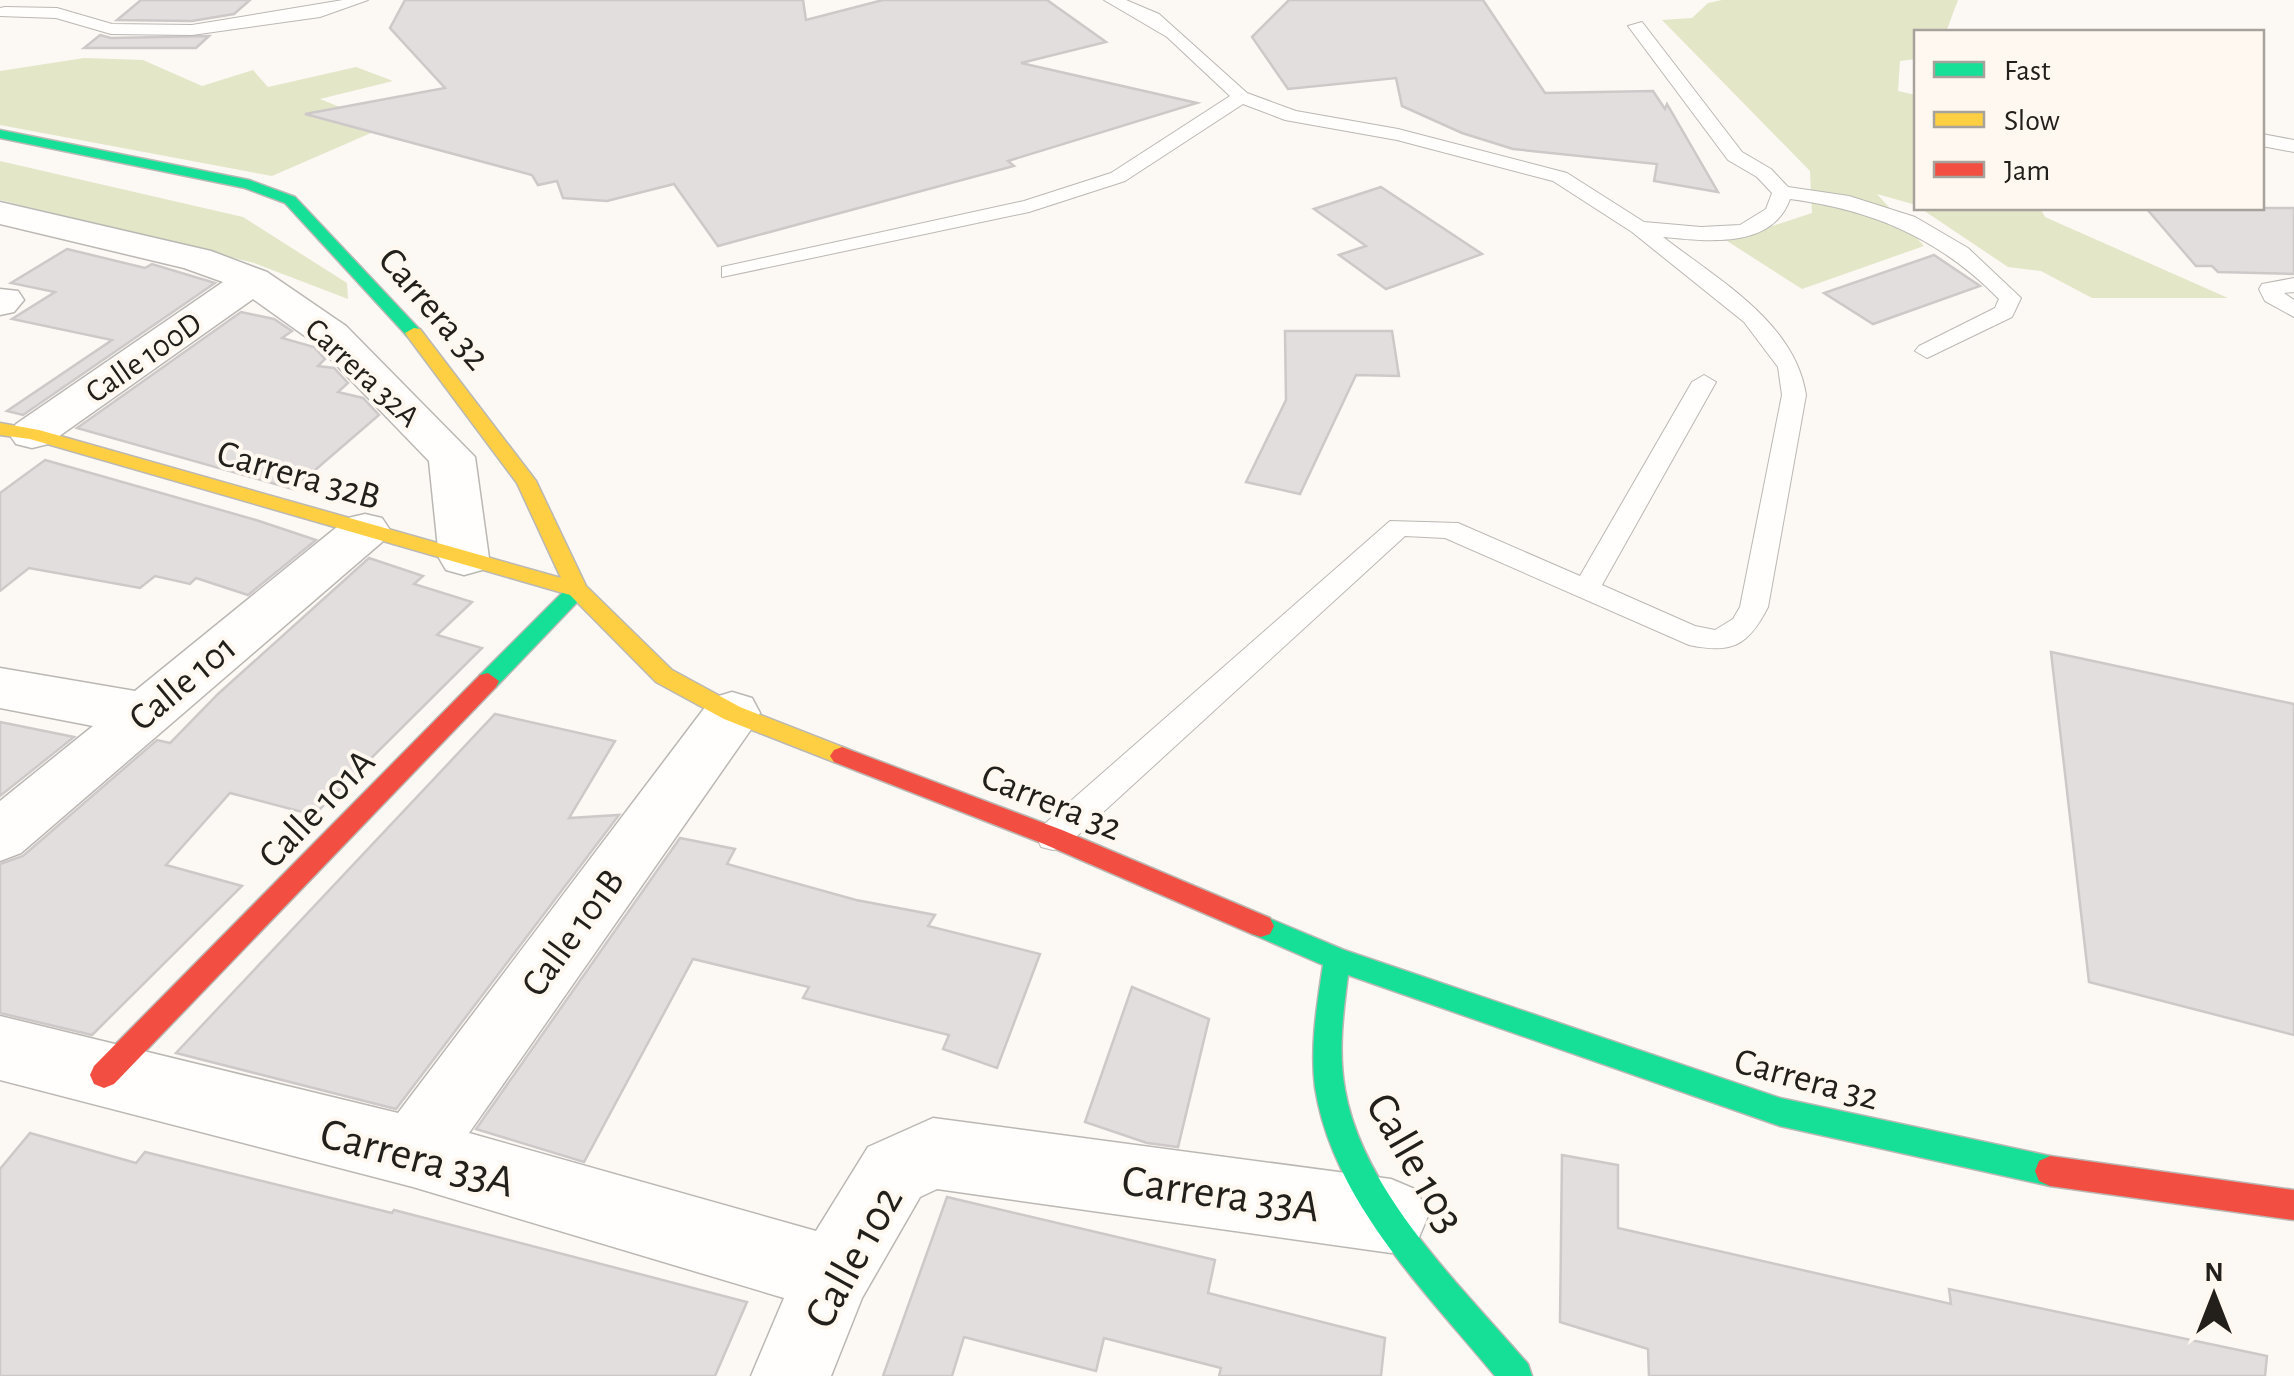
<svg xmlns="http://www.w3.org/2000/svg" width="2294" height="1376" font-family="'Alegreya Sans',sans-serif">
	<rect width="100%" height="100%" fill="#fcf8f4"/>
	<g fill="#e4e6c8">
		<polygon points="1722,0 1958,0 1946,32 1916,32 1916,59 1900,61 1898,91 1916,95 1916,205 1877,194 1924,246 1802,289 1727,241 1812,213 1810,171 1662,20 1692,18 1708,3"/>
		<polygon points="84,58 143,60 202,86 253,70 268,87 356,67 393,81 320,99 387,126 272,176 0,125 0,71"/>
		<polygon points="0,161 243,217 347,283 348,299 254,263 0,200"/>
		<polygon points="1920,208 2040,208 2045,217 2228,298 2092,298 2041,271 2008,267"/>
	</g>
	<g fill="#e3dede" stroke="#cec9c9" stroke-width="2.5">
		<polygon points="141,0 250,0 234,14 192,21 117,20"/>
		<polygon points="405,0 803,0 806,20 883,0 1047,0 1106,42 1021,63 1197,103 1008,161 1014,166 718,246 674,184 607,201 563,198 557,181 538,185 532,175 305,114 445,88 390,28"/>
		<polygon points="1289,0 1483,0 1545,93 1653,91 1665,109 1667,104 1718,192 1654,181 1657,164 1513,149 1462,133 1402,106 1396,78 1288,89 1252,37"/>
		<polygon points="100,35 111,38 209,36 196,48 84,48"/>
		<polygon points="1381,187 1464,242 1482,254 1386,289 1339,255 1366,246 1314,209"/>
		<polygon points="2146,208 2294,208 2294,274 2218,272 2212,266 2196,266"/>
		<polygon points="67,249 145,268 152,264 215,283 23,415 7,411 112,340 12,319 55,292 11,283"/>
		<polygon points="1934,255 1980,286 1873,324 1824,293"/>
		<polygon points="241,312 274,319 292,331 282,338 314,347 325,359 318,366 334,368 348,383 338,392 363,398 379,415 293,489 77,428"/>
		<polygon points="1285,331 1392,331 1399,376 1356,375 1300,494 1246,482 1286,400"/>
		<polygon points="45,460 256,520 316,540 248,595 196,578 190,584 155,576 140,588 29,568 0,591 0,493"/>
		<polygon points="369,558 423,576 414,584 472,602 437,635 482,648 314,815 230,793 166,865 242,886 92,1035 0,1013 0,864 23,856 157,740 170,743 218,694"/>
		<polygon points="2051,652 2294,704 2294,1035 2089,982"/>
		<polygon points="495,714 615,741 569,818 619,815 396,1109 176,1053"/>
		<polygon points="0,722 74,737 0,796"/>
		<polygon points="680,838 735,849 727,864 856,900 935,915 928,926 1040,954 997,1068 943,1049 949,1035 803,998 809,987 693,959 584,1162 476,1129"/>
		<polygon points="1132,987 1209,1019 1178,1147 1147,1143 1085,1122"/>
		<polygon points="30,1133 136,1163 145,1152 392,1213 394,1210 747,1302 715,1376 0,1376 0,1169"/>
		<polygon points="1562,1155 1618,1165 1618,1228 1951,1304 1949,1289 2267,1356 2265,1376 1649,1376 1648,1349 1560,1322"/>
		<polygon points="947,1197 1215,1260 1208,1293 1385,1338 1381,1376 1219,1376 1221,1368 1104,1338 1096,1371 964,1337 952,1376 883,1376"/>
	</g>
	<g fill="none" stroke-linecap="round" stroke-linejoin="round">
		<g stroke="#bbb8b4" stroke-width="2">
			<g id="lane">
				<polygon points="343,0 368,0 320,17 192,35 111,34 56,18 0,16 0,8 5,7 57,8 112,24 192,25"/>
				<path d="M1104,0H1126L1159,14L1247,93L1296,111L1398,129L1567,173L1644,222L1701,227L1740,225L1766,209L1772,193L1757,177L1728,160L1628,26L1642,22L1742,152L1771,169L1788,187L1849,196L1915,217L1968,248L2021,298L2012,317L1927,358L1915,351L1919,346L1995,308L1999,299C1939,238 1873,210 1790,199C1772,250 1706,241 1663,237C1717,279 1795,322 1806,395L1768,607C1748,646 1732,654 1689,645L1445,538L1405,536L1065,847L1053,850L1041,847L1037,837L1041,827L1390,521L1458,523L1580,576L1692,382L1704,375L1716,382L1602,585L1695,626L1715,630L1733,619L1740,607L1782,395L1778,367L1744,322L1632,232L1553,181L1397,140L1285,120L1243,104L1125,181L1029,212L722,277V267L1024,201L1111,173L1230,96L1167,37Z"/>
				<polygon points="2262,134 2294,140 2294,152 2262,146"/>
				<polygon points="2294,278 2294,292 2284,293 2294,300 2294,317 2265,301 2259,289 2262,284"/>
			</g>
		</g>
		<g stroke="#bbb8b4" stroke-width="3">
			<g id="street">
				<polygon points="0,202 211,251 267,272 346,326 475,457 489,558 482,570 464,575 446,570 439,558 429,461 316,344 253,299 48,444 32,448 16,444 9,434 16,424 223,282 184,268 0,224"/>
				<polygon points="0,289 18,291 24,300 14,312 0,315"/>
				<polygon points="365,514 382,518 390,530 382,542 21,853 0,861 0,801 93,726 0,708 0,668 135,691 348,518"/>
				<polygon points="732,692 752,698 760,713 752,728 469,1133 816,1231 868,1147 933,1118 1391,1179 1417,1190 1428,1216 1417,1242 1391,1253 937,1189 920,1197 862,1298 831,1376 751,1376 784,1298 413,1187 0,1080 0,1016 398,1113 712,698"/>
			</g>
		</g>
		<g stroke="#bbb8b4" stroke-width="3">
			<g id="fast">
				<polygon points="0,130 249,180 295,197 423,333 420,337 408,337 285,203 245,188 0,138"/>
				<polygon points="577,583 588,590 584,595 496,687 480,687 477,681 480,675 570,585"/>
				<path d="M1261,915L1344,950L1780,1098L2050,1156L2061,1161L2065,1171L2061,1181L2050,1186L1780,1126L1348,975C1343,1013 1338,1052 1345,1090C1363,1193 1462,1287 1528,1364L1532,1376H1495C1426,1292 1332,1200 1315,1087C1310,1046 1317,1005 1323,965L1252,934L1248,926L1252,918Z"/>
			</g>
		</g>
		<g stroke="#bbb8b4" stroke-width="3">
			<polygon id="slow" points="414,328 420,329 536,481 586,586 672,670 740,707 850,750 854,756 850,762 834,762 724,719 656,682 570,595 30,439 0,435 0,423 39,430 561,578 517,483 405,333"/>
		</g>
		<g stroke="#bbb8b4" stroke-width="3">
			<g id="jam">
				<polygon points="488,673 499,681 496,687 114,1084 104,1088 94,1084 90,1075 94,1066 480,675"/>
				<polygon points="842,747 1062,830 1270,918 1274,926 1270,934 1261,937 1252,934 1044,844 834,762 830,756 834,750"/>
				<polygon points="2050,1156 2294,1190 2294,1220 2050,1186 2039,1181 2035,1171 2039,1161"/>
			</g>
		</g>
		<use href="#lane" fill="#fffefd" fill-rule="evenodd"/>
		<use href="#street" fill="#fffefd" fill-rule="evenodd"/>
		<use href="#fast" fill="#16e098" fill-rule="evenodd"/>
		<use href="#slow" fill="#ffcf43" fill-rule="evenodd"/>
		<use href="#jam" fill="#f24e42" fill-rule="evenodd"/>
	</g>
	<g text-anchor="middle" stroke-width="8" stroke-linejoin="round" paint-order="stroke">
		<g font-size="32" fill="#23201c" stroke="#fff8f0">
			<text transform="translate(143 357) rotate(-35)" y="11">Calle 100D</text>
			<text transform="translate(363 372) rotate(43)" y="11">Carrera 32A</text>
		</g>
		<g font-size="38" fill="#23201c" stroke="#fff8f0">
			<text transform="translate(435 308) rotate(49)" y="13">Carrera 32</text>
			<text transform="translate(299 474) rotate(16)" y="13">Carrera 32B</text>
			<text transform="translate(182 682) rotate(-40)" y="13">Calle 101</text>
			<text transform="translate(1052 801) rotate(22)" y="13">Carrera 32</text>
			<text transform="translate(316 808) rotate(-46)" y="13">Calle 101A</text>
			<text transform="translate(572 932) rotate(-54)" y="13">Calle 101B</text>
			<text transform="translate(1807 1078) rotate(15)" y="13">Carrera 32</text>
		</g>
		<g font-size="45" fill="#23201c" stroke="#fff8f0">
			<text transform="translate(418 1156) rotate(15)" y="16">Carrera 33A</text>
			<text transform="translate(1417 1162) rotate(60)" y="16">Calle 103</text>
			<text transform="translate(1221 1192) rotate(8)" y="16">Carrera 33A</text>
			<text transform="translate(852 1256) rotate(-61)" y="16">Calle 102</text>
		</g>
	</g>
	<rect x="1914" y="30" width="350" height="180" fill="#fff8f0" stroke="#a7a29b" stroke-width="2.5"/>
	<rect x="1934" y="62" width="50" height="15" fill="#16e098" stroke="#a7a29b" stroke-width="2.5"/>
	<text x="2004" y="80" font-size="30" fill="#23201c">Fast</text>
	<rect x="1934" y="112" width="50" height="15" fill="#ffcf43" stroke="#a7a29b" stroke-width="2.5"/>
	<text x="2004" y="130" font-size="30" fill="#23201c">Slow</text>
	<rect x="1934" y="162" width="50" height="15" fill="#f24e42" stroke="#a7a29b" stroke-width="2.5"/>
	<text x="2004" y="180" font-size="30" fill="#23201c">Jam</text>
	<g transform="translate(2214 1296)" stroke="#fff8f0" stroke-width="8" paint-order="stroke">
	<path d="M0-8L18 38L0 25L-18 38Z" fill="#23201c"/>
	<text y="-15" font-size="28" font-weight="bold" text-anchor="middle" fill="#23201c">N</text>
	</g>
</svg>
